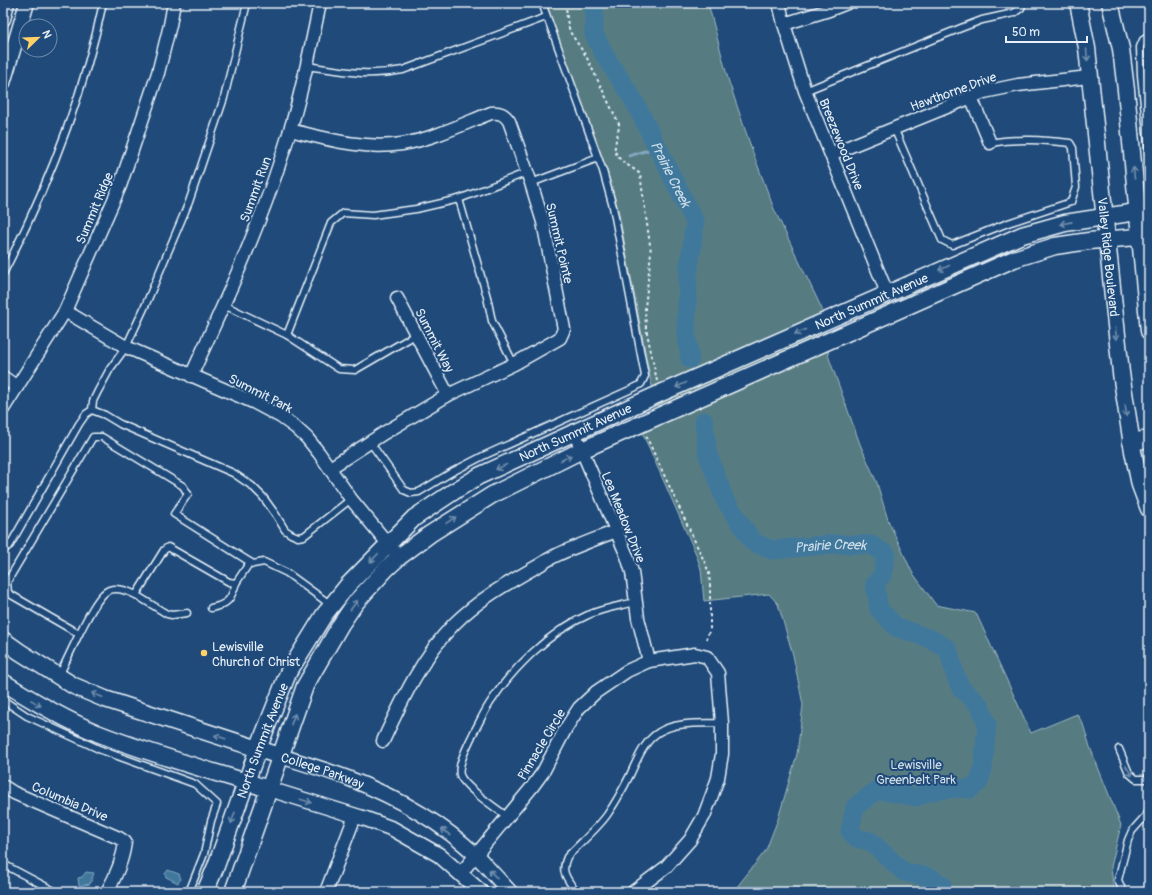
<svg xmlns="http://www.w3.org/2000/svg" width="1152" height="895" font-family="Pangolin,sans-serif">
	<rect width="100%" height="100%" fill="#1f4a7a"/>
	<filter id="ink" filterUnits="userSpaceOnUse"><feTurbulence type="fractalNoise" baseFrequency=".025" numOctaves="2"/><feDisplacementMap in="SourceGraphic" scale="8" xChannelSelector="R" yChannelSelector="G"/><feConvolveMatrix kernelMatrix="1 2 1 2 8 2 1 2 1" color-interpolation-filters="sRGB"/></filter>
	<g filter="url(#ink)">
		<polygon fill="#567c82" stroke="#9fb6bd" points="546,3 708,3 728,79 752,150 774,209 822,309 829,358 860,444 877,483 888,520 912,572 936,605 976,613 1031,733 1077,714 1083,724 1090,747 1121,825 1111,867 1114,892 733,892 766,850 778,819 797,754 803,705 793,655 778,604 769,594 704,601 701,569 696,554 641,430 662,421 651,382 618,209 607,171 555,32"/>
		<g fill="#41789c" stroke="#84a8c1">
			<polygon points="168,870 179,874 181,879 178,883 166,877 165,874"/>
			<polygon points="86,872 94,873 90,884 79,886 78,878 82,877"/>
		</g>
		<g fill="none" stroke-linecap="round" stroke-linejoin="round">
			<polyline stroke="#84a8c1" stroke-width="3" points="629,156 657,147"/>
			<g stroke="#41789c" stroke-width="19">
				<path id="s1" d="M594,3V34L605,56L633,99L695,222L688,275L686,331L690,359"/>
				<path id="s2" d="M704,421L708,455L725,500L753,542L772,550L834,544L871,545L886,554L883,574L875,584L879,609L896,627L931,639L948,649L956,677L961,688L980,706L987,724L983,769L979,782L970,789L956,788L930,791L916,797L877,790L855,807L850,831L856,838L870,841L904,872L932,878L942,885L944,892"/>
			</g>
			<g stroke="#e8f1f8" stroke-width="9">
				<g id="service">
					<polyline points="1149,36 1143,40 1140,47 1141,75 1149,153"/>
					<path d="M307,66C342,71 368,77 403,70L546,17"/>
					<polyline points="805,91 961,28 982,20 1014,13 1021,8 1023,3"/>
					<path d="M894,128L942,240L952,245L1008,223L1071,202L1076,187L1073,148L1070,143C1043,140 1017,138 990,143"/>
					<polyline points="531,183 598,158"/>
					<polyline points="459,199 487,297 492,321 514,364"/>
					<path d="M3,274C47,188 83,98 103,3"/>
					<polyline points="224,305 287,335 339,369 355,370 417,334"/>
					<polyline points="287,335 331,223 343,213 373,215 416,209 459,199 528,172"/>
					<polyline points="92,410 93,401 98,391 110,369 126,347 146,304 189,202 224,98 247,3"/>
					<polyline points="370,442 404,490 411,493 419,492 452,472 483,456 636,387 641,384 645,376 613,207 603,171 542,3"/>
					<polyline points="3,550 10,545 79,424 86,414 92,410 105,415 120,424 233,473 252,486 263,497 276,515 285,530 291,534 298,537 304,536 351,499"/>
					<polyline points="136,595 167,614 172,615 187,613"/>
					<path d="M211,608C229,604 231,599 236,583"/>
					<path d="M79,634C85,623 98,594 109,590C118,587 128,591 136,595L164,550L168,547L229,582L236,583L250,562"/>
					<polyline points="59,676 79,634 8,593 7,582 93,437 102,437 183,486 188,494 174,514 253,564 264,562 287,573 331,605"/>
					<polyline points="3,700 27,716 101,750 195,784 217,804 211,821 204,854 189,892"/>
					<polyline points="1119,749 1129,773 1136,779 1149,779"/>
					<path d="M508,817C497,809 464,787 460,775C457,764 469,743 474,732C479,723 484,712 490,703C512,669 550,631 588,615C603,608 620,606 635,602"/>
					<polyline points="3,864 56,892"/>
					<path d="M576,892C567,878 560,873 567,857C579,844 597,829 607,815C616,802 623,789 630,775C637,760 644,741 659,732C677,721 702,724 722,723"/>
					<polyline points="1123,892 1118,880 1128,840 1132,831 1149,812"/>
				</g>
			</g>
			<g stroke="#e8f1f8" stroke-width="15">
				<g id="minor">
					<polyline points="779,3 784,24 805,91 887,293"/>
					<polyline points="784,24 829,10 847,3"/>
					<polyline points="971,97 990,143"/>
					<path d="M290,130C327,139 364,150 402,144C433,139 463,124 491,113C500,112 504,114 509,121L531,183L543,222L564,329L560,338L514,364L448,395L384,433L330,468"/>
					<polyline points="831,154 984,92 1018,85 1089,77"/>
					<polyline points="397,298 448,395"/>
					<polyline points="65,311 126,347 253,402 281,417 295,427 307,438 319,453 351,499 394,551"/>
					<path d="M191,376C228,296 265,215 290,130C303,89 311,46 320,3"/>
					<polyline points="3,377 17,387"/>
					<polyline points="3,409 65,311 120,186 158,73 170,25 174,3"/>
					<polyline points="574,432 627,556 632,572 638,618 649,661"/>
					<path d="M383,741C402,700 422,657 454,624C478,600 506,584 536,567C543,563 550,558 557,555C576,546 596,539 616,531"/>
					<path d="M3,786L14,793L119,838L125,842C123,860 116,876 107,892"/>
					<polyline points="461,873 532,787 543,772 566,728 579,708 596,692 627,671 649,661 695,654 707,657 718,673 722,723 722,754 718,778 712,795 704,816 690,840 666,867 633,892"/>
					<polyline points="326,892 355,816"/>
				</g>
			</g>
			<g stroke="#e8f1f8" stroke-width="17">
				<g id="tertiary">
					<polyline points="3,19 7,3"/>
					<polyline points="3,83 27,3"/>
					<path id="s3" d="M280,756C303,763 327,770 350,779C396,797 441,822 477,856C488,868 499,880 510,892"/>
					<polyline points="269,789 366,819 393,829 439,855 481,892"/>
				</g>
			</g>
			<g stroke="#e8f1f8" stroke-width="19">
				<g id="secondary">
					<path id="s4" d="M1078,3L1087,48L1121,373L1133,451L1140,485L1149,509"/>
					<polyline points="1110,3 1121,49 1126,90 1149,331"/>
					<polyline points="1131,442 1149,439"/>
					<polyline points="3,640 20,652 74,686 105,699 280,756"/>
					<path d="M3,682C33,701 64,719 97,733C153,755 211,771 269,789"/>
					<path id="s5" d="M205,892L216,866L258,749L288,673L324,615L348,585L414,518L456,490L479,476L661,393L1022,235L1065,223L1149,210"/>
					<polyline points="233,892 305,686 341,624 356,602 386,569 399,557 430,534 492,495 582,450 1014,259 1055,246 1089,241 1149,236"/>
				</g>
			</g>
			<g stroke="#e8f1f8" stroke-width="2" stroke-dasharray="3 3" stroke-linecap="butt">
				<path d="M566,3L567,20L570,32L586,56L619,124C619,132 616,138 615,146C613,160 632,166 640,174L651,252L645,308L646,328L657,381"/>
				<polyline points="646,436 705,563 709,573 710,586 710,630 706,639"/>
			</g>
			<use href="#service" stroke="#1f4a7a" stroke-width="6"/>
			<use href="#minor" stroke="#1f4a7a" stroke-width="12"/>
			<use href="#tertiary" stroke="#1f4a7a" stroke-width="14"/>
			<use href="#secondary" stroke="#1f4a7a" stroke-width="16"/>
		</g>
		<defs><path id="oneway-shaft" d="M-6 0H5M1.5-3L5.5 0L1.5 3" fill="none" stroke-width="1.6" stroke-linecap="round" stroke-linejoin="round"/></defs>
		<g stroke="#6f8dac">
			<use href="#oneway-shaft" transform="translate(1087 55) rotate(85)"/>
			<use href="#oneway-shaft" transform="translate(1134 173) rotate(-95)"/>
			<use href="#oneway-shaft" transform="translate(1066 223) rotate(169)"/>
			<use href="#oneway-shaft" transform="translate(944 268) rotate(156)"/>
			<use href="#oneway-shaft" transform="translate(800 332) rotate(156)"/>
			<use href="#oneway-shaft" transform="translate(1116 334) rotate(84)"/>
			<use href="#oneway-shaft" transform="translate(681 385) rotate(156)"/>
			<use href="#oneway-shaft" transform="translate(1126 411) rotate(81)"/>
			<use href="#oneway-shaft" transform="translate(566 458) rotate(-26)"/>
			<use href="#oneway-shaft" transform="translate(501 467) rotate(155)"/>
			<use href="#oneway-shaft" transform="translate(451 520) rotate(-34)"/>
			<use href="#oneway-shaft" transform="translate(374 558) rotate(134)"/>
			<use href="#oneway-shaft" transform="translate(354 605) rotate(-53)"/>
			<use href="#oneway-shaft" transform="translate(97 695) rotate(-158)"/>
			<use href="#oneway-shaft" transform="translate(36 703) rotate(32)"/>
			<use href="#oneway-shaft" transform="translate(293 719) rotate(-70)"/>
			<use href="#oneway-shaft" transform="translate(220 737) rotate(-162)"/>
			<use href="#oneway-shaft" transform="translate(1129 771) rotate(58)"/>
			<use href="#oneway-shaft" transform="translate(306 801) rotate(17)"/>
			<use href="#oneway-shaft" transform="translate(233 818) rotate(109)"/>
			<use href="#oneway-shaft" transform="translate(446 832) rotate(-143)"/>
			<use href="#oneway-shaft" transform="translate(493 874) rotate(-133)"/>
		</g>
	</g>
	<circle fill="#ffd166" stroke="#1f4a7a" stroke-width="1.5" cx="204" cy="653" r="4"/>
	<g text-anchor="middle" stroke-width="4" stroke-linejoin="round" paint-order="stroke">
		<g font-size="13" fill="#e8f1f8" stroke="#1f4a7a">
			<text transform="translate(953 91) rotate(-20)" y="5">Hawthorne Drive</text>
			<text transform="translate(842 144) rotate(68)" y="5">Breezewood Drive</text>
			<text transform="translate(255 189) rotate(-70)" y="5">Summit Run</text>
			<text transform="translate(94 208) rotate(-67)" y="5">Summit Ridge</text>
			<text transform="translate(560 243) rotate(77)" y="5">Summit Pointe</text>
			<text dy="5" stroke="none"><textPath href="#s4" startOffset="256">Valley Ridge Boulevard</textPath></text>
			<text dy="5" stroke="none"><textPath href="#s5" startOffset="942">North Summit Avenue</textPath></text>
			<text transform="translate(435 340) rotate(63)" y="5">Summit Way</text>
			<text transform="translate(261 393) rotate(27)" y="5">Summit Park</text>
			<text dy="5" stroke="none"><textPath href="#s5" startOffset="618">North Summit Avenue</textPath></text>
			<text transform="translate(624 517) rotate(68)" y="5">Lea Meadow Drive</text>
			<text dy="5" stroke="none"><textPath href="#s5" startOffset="162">North Summit Avenue</textPath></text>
			<text transform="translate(541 744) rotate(-59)" y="5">Pinnacle Circle</text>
			<text dy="5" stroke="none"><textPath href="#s3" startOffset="45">College Parkway</textPath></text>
			<text transform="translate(70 801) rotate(23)" y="5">Columbia Drive</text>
		</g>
		<g font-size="13" fill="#e8f1f8" stroke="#1f4a7a" text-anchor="start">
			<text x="212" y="651">Lewisville<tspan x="212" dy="15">Church of Christ</tspan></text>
		</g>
		<g font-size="13" fill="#d2dfe6" stroke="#1f4a7a">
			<text x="916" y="769">Lewisville<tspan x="916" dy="15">Greenbelt Park</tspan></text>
		</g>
		<g font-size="14" font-style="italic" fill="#cfdfea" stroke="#1f4a7a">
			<text dy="5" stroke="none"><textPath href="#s1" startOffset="191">Prairie Creek</textPath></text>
			<text dy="5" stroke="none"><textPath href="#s2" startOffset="212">Prairie Creek</textPath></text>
		</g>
	</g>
	<rect width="1152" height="895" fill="none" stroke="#1f4a7a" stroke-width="16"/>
	<rect x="8" y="8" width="1136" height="879" fill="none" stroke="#e8f1f8" stroke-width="1.5" filter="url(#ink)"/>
	<g transform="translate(38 38) rotate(67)"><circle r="19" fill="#1f4a7a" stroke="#6f8dac"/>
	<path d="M0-3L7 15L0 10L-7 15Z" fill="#ffd166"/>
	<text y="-6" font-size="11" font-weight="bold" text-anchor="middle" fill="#e8f1f8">N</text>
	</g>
	<path d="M1006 36v6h81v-6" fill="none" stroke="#e8f1f8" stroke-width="2"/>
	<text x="1012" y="36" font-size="12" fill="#e8f1f8" stroke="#1f4a7a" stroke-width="3" paint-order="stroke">50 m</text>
</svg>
